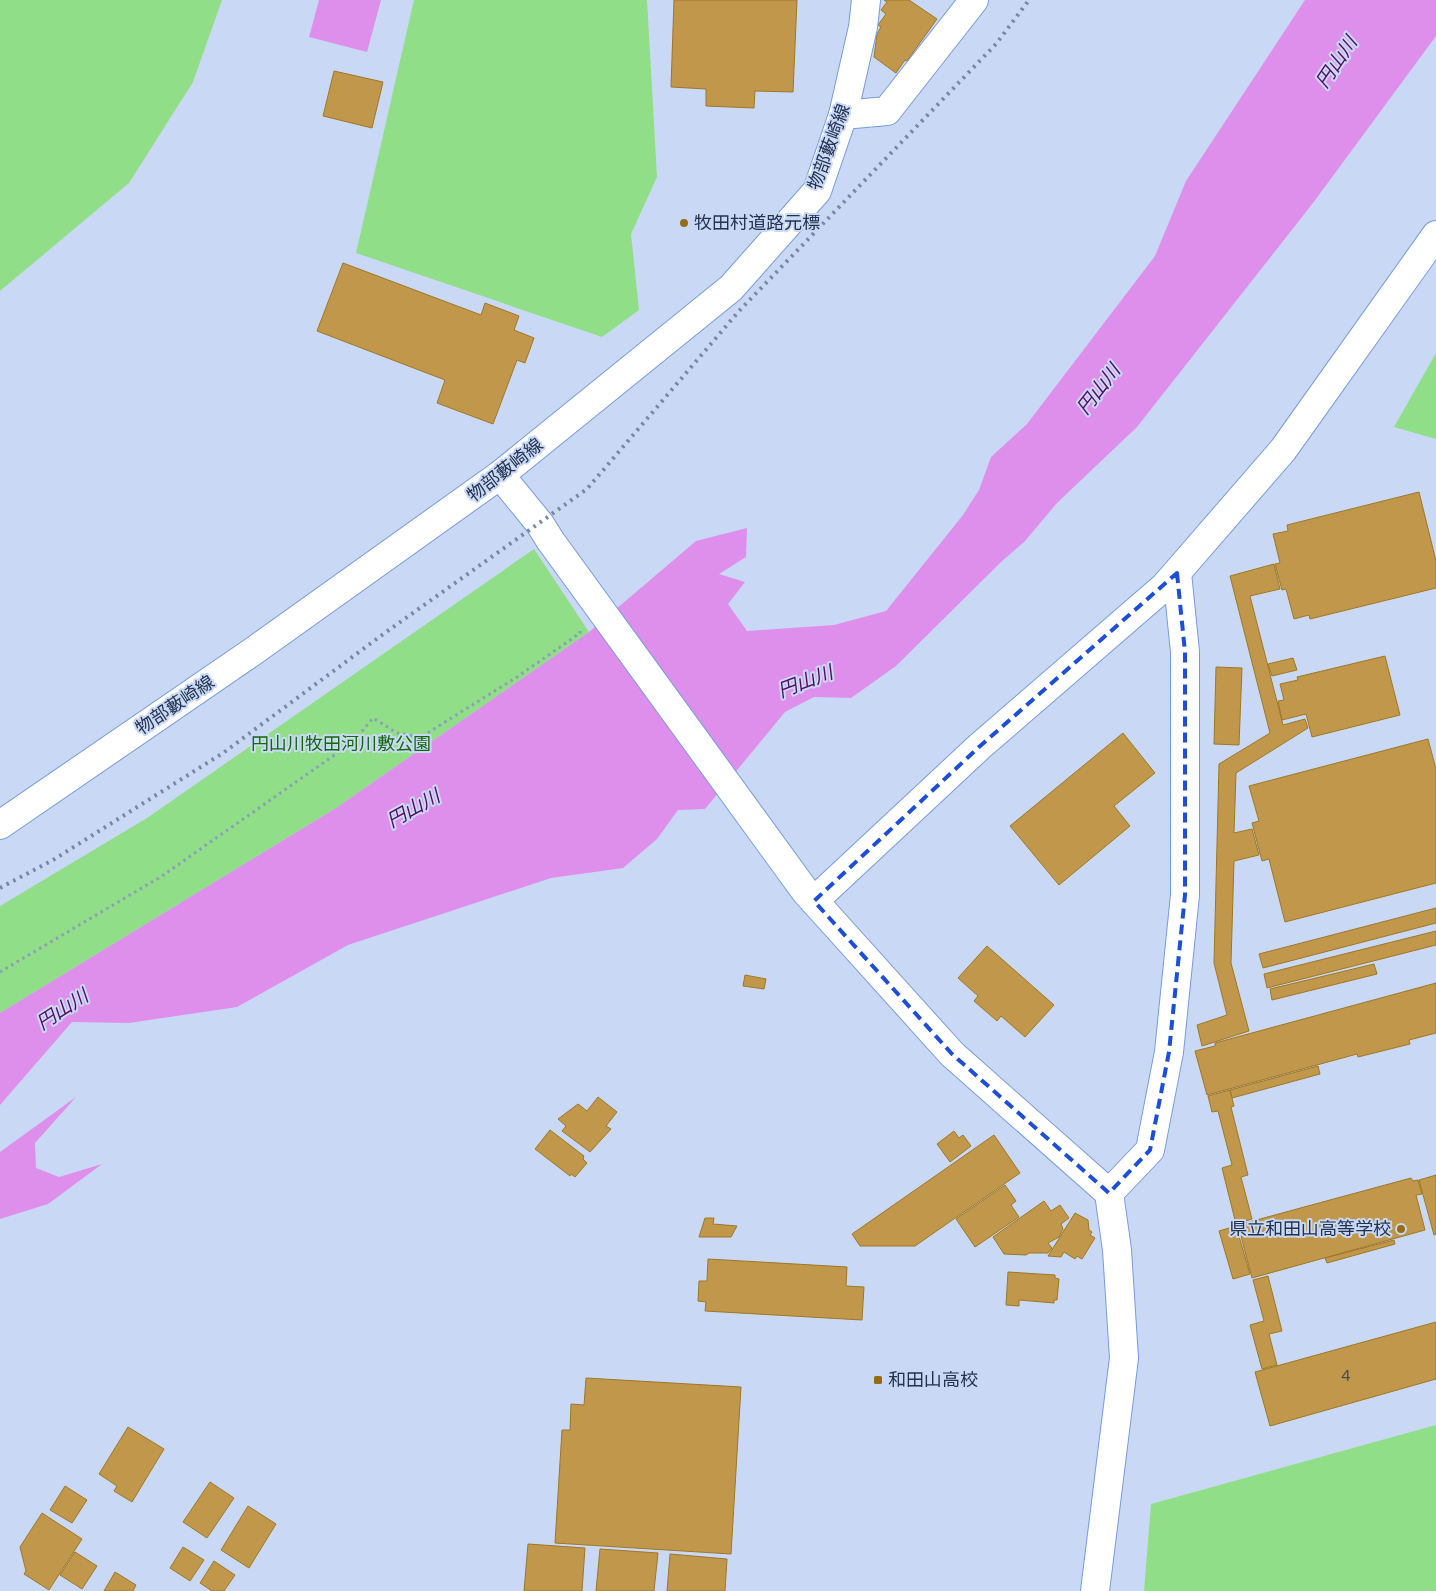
<svg xmlns="http://www.w3.org/2000/svg" width="1436" height="1591" font-family="'Varela Round','Noto Sans JP',sans-serif">
	<rect width="100%" height="100%" fill="#c9d9f5"/>
	<g fill="#90de87">
		<polygon points="0,0 222,0 193,82 129,183 0,291"/>
		<polygon points="414,0 647,0 657,177 631,234 639,310 602,337 356,253"/>
		<polygon points="1436,353 1436,439 1394,427"/>
		<polygon points="534,549 589,632 336,808 0,1013 0,906 147,818"/>
		<polygon points="1436,1425 1436,1591 1144,1591 1151,1504"/>
	</g>
	<g fill="#de8feb">
		<polygon points="319,0 381,0 367,52 309,37"/>
		<polygon points="1305,0 1436,0 1436,36 1313,203 1137,427 1057,503 1025,541 1001,562 896,666 851,698 814,697 785,712 705,809 678,810 657,839 623,868 551,878 348,945 237,1007 129,1023 72,1022 0,1105 0,1013 336,808 589,632 696,541 747,528 746,557 719,574 745,582 728,604 747,631 834,625 886,611 963,515 979,490 991,457 1027,424 1155,256 1186,181"/>
		<polygon points="76,1097 35,1143 36,1168 59,1177 102,1164 48,1204 0,1219 0,1152"/>
	</g>
	<g fill="#c1984b" stroke="#9e7725">
		<polygon points="674,0 797,0 793,92 755,91 754,108 706,106 706,89 671,87"/>
		<polygon points="884,0 909,0 937,19 907,61 905,60 896,73 874,57 877,34 881,27 878,25 886,14 881,10 887,2"/>
		<polygon points="334,71 383,82 372,128 323,116"/>
		<polygon points="343,263 481,315 485,303 519,316 514,330 534,338 525,363 517,360 493,424 437,403 445,380 317,331"/>
		<polygon points="1419,492 1436,561 1436,588 1310,619 1309,615 1294,619 1286,589 1282,590 1275,564 1280,563 1273,534 1288,531 1287,525"/>
		<polygon points="1274,564 1280,589 1250,596 1283,725 1305,719 1308,728 1236,773 1234,833 1252,829 1259,855 1234,861 1231,963 1249,1031 1202,1046 1197,1025 1227,1015 1214,963 1219,764 1270,733 1230,576"/>
		<polygon points="1385,656 1400,715 1312,737 1306,714 1282,720 1278,701 1284,700 1280,684 1298,680 1297,677"/>
		<polygon points="1293,658 1297,670 1272,676 1268,664"/>
		<polygon points="1216,667 1242,668 1239,745 1214,744"/>
		<polygon points="1123,733 1155,773 1114,806 1130,826 1059,885 1010,826"/>
		<polygon points="1428,739 1436,769 1436,883 1285,922 1269,859 1262,861 1252,823 1259,821 1249,786"/>
		<polygon points="1436,908 1436,923 1263,968 1259,954"/>
		<polygon points="1436,931 1436,945 1267,988 1264,974"/>
		<polygon points="987,946 1054,1005 1025,1037 1001,1016 997,1021 974,1001 978,996 958,978"/>
		<polygon points="1374,964 1377,974 1272,1000 1270,989"/>
		<polygon points="745,975 766,979 764,989 743,986"/>
		<polygon points="1436,983 1436,1033 1409,1040 1410,1044 1358,1057 1357,1054 1207,1095 1195,1051 1215,1046 1215,1043"/>
		<polygon points="1318,1066 1320,1074 1232,1098 1230,1090"/>
		<polygon points="1230,1090 1234,1106 1231,1107 1248,1175 1241,1177 1252,1219 1236,1224 1222,1168 1232,1165 1218,1111 1212,1112 1208,1096"/>
		<polygon points="598,1097 617,1112 606,1126 611,1129 590,1152 562,1131 566,1126 558,1119 578,1104 587,1111"/>
		<polygon points="550,1130 584,1156 583,1159 587,1163 575,1177 571,1174 570,1176 535,1149"/>
		<polygon points="954,1131 959,1138 963,1135 971,1146 950,1162 937,1144"/>
		<polygon points="994,1135 1020,1173 915,1246 860,1246 852,1234"/>
		<polygon points="1436,1175 1436,1234 1434,1235 1419,1180"/>
		<polygon points="1411,1178 1413,1181 1418,1180 1422,1194 1416,1195 1425,1230 1252,1278 1238,1225"/>
		<polygon points="1005,1185 1016,1201 1011,1205 1019,1217 975,1247 956,1219"/>
		<polygon points="1044,1201 1051,1211 1060,1205 1069,1218 1061,1224 1063,1229 1059,1237 1048,1243 1052,1248 1048,1253 1029,1253 1026,1255 1004,1254 993,1237"/>
		<polygon points="1075,1213 1088,1220 1089,1230 1092,1232 1090,1235 1095,1238 1082,1259 1077,1256 1075,1259 1064,1252 1061,1257 1048,1256"/>
		<polygon points="705,1218 714,1218 713,1224 737,1226 731,1237 699,1237"/>
		<polygon points="1236,1226 1250,1274 1233,1279 1219,1231"/>
		<polygon points="1394,1240 1395,1244 1327,1263 1325,1258"/>
		<polygon points="708,1259 847,1267 846,1286 864,1287 862,1320 705,1311 706,1302 698,1301 699,1281 707,1281"/>
		<polygon points="1008,1272 1055,1275 1055,1278 1059,1279 1057,1300 1054,1300 1054,1303 1019,1300 1019,1306 1006,1305"/>
		<polygon points="1268,1276 1282,1331 1269,1334 1277,1365 1262,1369 1250,1325 1264,1321 1253,1280"/>
		<polygon points="1436,1322 1436,1379 1270,1426 1255,1372"/>
		<polygon points="586,1378 741,1387 731,1554 555,1543 562,1430 570,1430 571,1404 584,1405"/>
		<polygon points="128,1427 164,1449 132,1502 114,1491 117,1486 99,1474"/>
		<polygon points="210,1482 234,1498 207,1538 183,1522"/>
		<polygon points="65,1486 87,1500 72,1523 50,1510"/>
		<polygon points="248,1506 276,1524 249,1568 221,1550"/>
		<polygon points="42,1513 82,1539 49,1590 24,1574 26,1571 20,1547"/>
		<polygon points="528,1544 585,1548 582,1591 524,1591"/>
		<polygon points="183,1547 204,1560 190,1581 170,1568"/>
		<polygon points="600,1549 658,1553 654,1591 596,1591"/>
		<polygon points="75,1552 97,1566 82,1589 60,1575"/>
		<polygon points="670,1554 727,1559 725,1591 667,1591"/>
		<polygon points="214,1561 235,1575 224,1591 212,1591 200,1583"/>
		<polygon points="115,1572 136,1585 133,1591 104,1591"/>
	</g>
	<g fill="none" stroke-linecap="round" stroke-linejoin="round">
		<g stroke="#769bde" stroke-width="30">
			<g id="minor">
				<polyline points="843,115 887,111 974,0"/>
				<polyline points="500,475 540,524 550,540"/>
				<polyline points="814,901 979,747 1165,586 1283,450 1436,235"/>
				<polyline points="1109,1193 1150,1150 1169,1052 1185,895 1185,652 1177,573"/>
			</g>
		</g>
		<g stroke="#769bde" stroke-width="30">
			<polyline id="tertiary" points="550,540 805,891 952,1054 1109,1193 1117,1250 1124,1358 1095,1591"/>
		</g>
		<g stroke="#769bde" stroke-width="30">
			<polyline id="secondary" points="0,825 255,650 500,475 731,288 817,191 843,115 863,27 866,0"/>
		</g>
		<polyline stroke="#8d9db9" stroke-width="3" stroke-dasharray="2.5 4" stroke-linecap="butt" points="0,972 162,876 353,742 373,718 397,733 421,737 517,677 580,633 580,631"/>
		<use href="#minor" stroke="#fff" stroke-width="28"/>
		<use href="#tertiary" stroke="#fff" stroke-width="28"/>
		<use href="#secondary" stroke="#fff" stroke-width="28"/>
		<polyline stroke="#7887a3" stroke-width="4" stroke-dasharray="2.5 5" stroke-linecap="butt" points="0,888 53,860 223,753 382,635 587,489 739,311 996,44 1029,0"/>
	</g>
	<path fill="none" stroke="#1d4ed8" stroke-width="4" stroke-dasharray="10 6" stroke-linejoin="round" d="M1177,573L1185,652V895L1169,1052L1150,1150L1109,1193L952,1054L814,901L979,747Z"/>
	<g fill="#946d16" stroke="#c9d9f5" stroke-width="2">
		<circle cx="684" cy="223" r="5"/>
		<circle cx="1401" cy="1229" r="5"/>
		<rect x="873" y="1375" width="10" height="10" rx="2.5"/>
	</g>
	<g text-anchor="middle" stroke-width="4" stroke-linejoin="round" paint-order="stroke">
		<g font-size="15" fill="#4a4c4d">
			<text x="1346" y="1381">4</text>
		</g>
		<g font-size="18" fill="#23324e" stroke="#c9d9f5">
			<text transform="translate(829 147) rotate(-70)" y="6">物部藪崎線</text>
			<text transform="translate(505 470) rotate(-38)" y="6">物部藪崎線</text>
			<text transform="translate(175 705) rotate(-34)" y="6">物部藪崎線</text>
		</g>
		<g font-size="18" fill="#23324e" stroke="#c9d9f5" text-anchor="start">
			<text x="694" y="229">牧田村道路元標</text>
			<text x="1391" y="1235" text-anchor="end">県立和田山高等学校</text>
			<text x="888" y="1386">和田山高校</text>
		</g>
		<g font-size="18" fill="#136809" stroke="#c9d9f5">
			<text x="341" y="750">円山川牧田河川敷公園</text>
		</g>
		<g font-size="19" font-style="italic" fill="#550a60" stroke="#c9d9f5">
			<text transform="translate(1336 62) rotate(-56)" y="7">円山川</text>
			<text transform="translate(1098 389) rotate(-52)" y="7">円山川</text>
			<text transform="translate(805 681) rotate(-21)" y="7">円山川</text>
			<text transform="translate(413 808) rotate(-29)" y="7">円山川</text>
			<text transform="translate(62 1009) rotate(-33)" y="7">円山川</text>
		</g>
	</g>
</svg>
